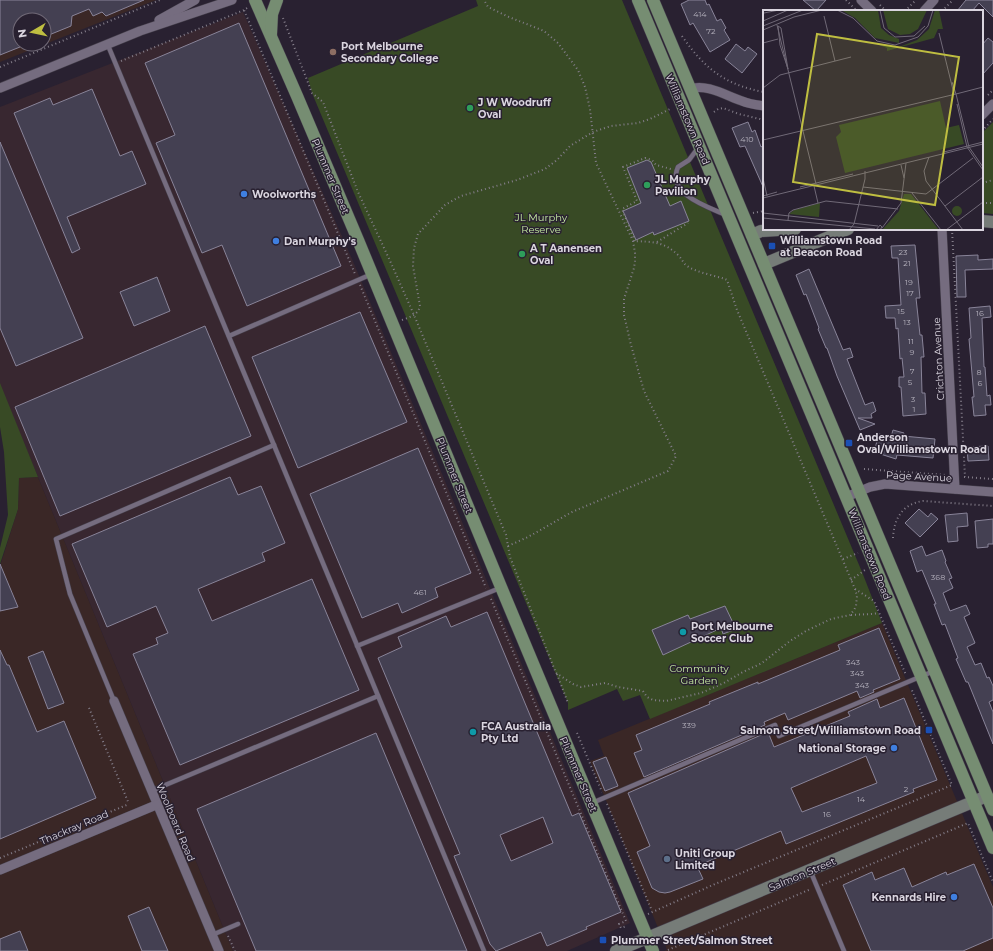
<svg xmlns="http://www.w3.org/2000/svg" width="993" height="951" font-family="Montserrat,sans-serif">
	<rect width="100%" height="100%" fill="#292131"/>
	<g fill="#3a2726" fill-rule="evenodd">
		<path d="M0,0H156L0,62ZM20,20H44V44H20Z"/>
		<polygon points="38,477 233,951 0,951 0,566 18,509 19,478"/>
		<polygon points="882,623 993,887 993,951 664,951 667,950 590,761 604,756 598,740"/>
	</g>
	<polygon fill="#382730" points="243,12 352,259 630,923 567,951 233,951 38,477 0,387 0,107"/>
	<g fill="#384a25">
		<polygon points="476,0 622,0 862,572 882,623 650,719 640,695 623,701 617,689 568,710 568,703 312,93 308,78 478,6"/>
		<polygon points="993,122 993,214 982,213 982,133"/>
		<polygon points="0,383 38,477 19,478 18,509 0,564 0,548 8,515 4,452 0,427"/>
	</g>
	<g fill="#444052" stroke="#898499" fill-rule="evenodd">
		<polygon points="0,0 144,0 106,16 102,12 93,16 89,9 72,16 71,26 44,37 44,20 20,20 20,47 0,55"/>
		<polygon points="689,0 705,0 707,5 709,4 717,21 721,19 726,28 724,30 730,40 710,52 693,23 690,25 681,4"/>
		<polygon points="803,0 826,0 816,11"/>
		<polygon points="966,0 993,0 993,17 979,3 972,11 957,11"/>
		<polygon points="239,23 341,266 247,306 222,245 202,253 156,143 175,135 145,63"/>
		<polygon points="988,38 993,42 993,63 982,75 982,45"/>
		<polygon points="736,44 745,51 748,47 757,54 742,73 725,59"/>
		<polygon points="92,89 120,156 132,151 146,184 67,217 80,249 72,253 14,113 50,98 53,105"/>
		<polygon points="748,122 752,132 755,130 761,147 764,145 764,189 745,146 740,147 732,128"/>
		<polygon points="0,142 83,338 16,366 0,328"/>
		<polygon points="647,160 651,162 670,206 681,201 689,221 654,235 653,232 636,240 623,211 641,203 627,168"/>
		<polygon points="915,245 920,298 916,298 920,335 922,335 924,357 921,357 922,393 925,393 926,414 903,416 901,387 899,387 899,377 904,377 902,358 900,359 898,328 896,329 895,318 886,318 885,306 901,305 898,258 892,258 891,246"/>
		<polygon points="978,255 978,260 993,259 993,269 965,270 966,297 957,297 956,256"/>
		<polygon points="809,269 843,350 850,348 853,357 847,359 865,405 873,402 876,411 871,414 872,418 858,418 875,424 860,430 837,376 827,348 826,348 818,329 819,328 806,294 804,295 796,275"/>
		<polygon points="157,277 170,311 134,326 120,292"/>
		<polygon points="990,306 991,317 982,318 984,367 985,367 987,396 990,395 991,405 985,405 986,415 974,416 972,397 974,397 969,339 971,338 969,308"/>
		<polygon points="360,312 407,422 298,468 252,357"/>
		<polygon points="205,326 251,436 60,516 15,407"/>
		<polygon points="893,430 904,433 903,436 935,439 933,458 897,455 896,459 874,452 879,434 891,437"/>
		<polygon points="988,446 989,460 968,461 967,447"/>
		<polygon points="418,448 471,573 435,588 438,597 402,613 398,603 362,618 310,494"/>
		<polygon points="230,477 238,495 261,486 285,543 262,553 265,561 198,589 212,621 312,579 359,690 180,765 133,654 158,644 156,638 168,633 156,606 107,627 72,544"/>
		<polygon points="919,509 928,517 931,513 938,519 920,537 905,523"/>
		<polygon points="967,513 968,526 957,527 958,541 948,542 945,515"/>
		<polygon points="993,519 993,544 988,544 988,547 977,548 975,521"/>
		<polygon points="922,546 926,556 942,550 946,561 945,562 952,578 949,579 953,588 943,593 950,611 966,605 970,614 964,617 975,643 967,647 975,665 981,663 987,678 989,677 993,686 993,700 989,702 993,712 993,744 968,682 966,682 956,659 958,658 945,624 942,625 934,604 936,604 922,570 917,572 910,551"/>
		<polygon points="0,564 18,607 0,611"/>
		<polygon points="725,606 736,629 723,634 721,628 663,655 652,630 688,615 690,619"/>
		<path d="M487,612L572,816L579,813L621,912L586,927L587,929L547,946L541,932L496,951L490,944L454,856L460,854L378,658L402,647L398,637L446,616L451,627ZM543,817L553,843L511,861L500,835Z"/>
		<polygon points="879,628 900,679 873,690 874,692 860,698 857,691 788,720 785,713 764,722 765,725 644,777 634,753 642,750 636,735 710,704 709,702 758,682 758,684 840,650 838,645"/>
		<polygon points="0,650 7,665 9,665 37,732 64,721 96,798 0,839"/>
		<polygon points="43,651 64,703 48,709 28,657"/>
		<path d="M904,698L937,780L913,789L914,792L786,844L781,831L697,866L703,879L670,892L665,893L659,892L652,888L637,852L650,846L628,793L768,732L774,747L850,716L848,712L877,699L880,708ZM866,756L877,783L802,812L791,788Z"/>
		<polygon points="376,733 467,951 256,951 197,809"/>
		<polygon points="606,757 618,786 605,791 593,762"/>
		<polygon points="974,864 993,908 993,938 963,951 871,951 843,885 872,872 875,880 904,868 912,887 946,872 947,875"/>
		<polygon points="149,907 168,951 142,951 128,916"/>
		<polygon points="20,931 28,951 0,951 0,939"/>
	</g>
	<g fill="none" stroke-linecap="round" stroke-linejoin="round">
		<g stroke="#46404c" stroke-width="5.5">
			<g id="lane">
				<polyline points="107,43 484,951"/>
				<path d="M698,148L689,160L678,167C666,194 708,207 726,215"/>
				<polyline points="229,336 372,274"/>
				<polyline points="357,646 500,588"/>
				<polyline points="114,701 70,594 56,539 274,445"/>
				<polyline points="151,791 378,696"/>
				<polyline points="592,803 775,725 779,736 934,671"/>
				<polyline points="810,870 844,951"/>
				<polyline points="212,935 238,924"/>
			</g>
		</g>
		<g stroke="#46404c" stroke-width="10">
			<g id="street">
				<polyline points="861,0 872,11"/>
				<polyline points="924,11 934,0"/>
				<polyline points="159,20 195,0"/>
				<polyline points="0,88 140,31 232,0"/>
				<path d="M690,89C706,83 727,96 742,101C749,104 757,105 764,106"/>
				<polyline points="982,115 993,104"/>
				<polyline points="942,229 955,489"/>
				<polyline points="846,497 870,487 885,484 993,492"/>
				<polyline points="114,701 219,951"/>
				<polyline points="0,870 156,805"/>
			</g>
		</g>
		<g stroke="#46404c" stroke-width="13">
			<g id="secondary">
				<polyline points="982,221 993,222"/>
				<polyline points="752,235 761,231 795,229"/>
				<polyline points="764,264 848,229"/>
				<polyline points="616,951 987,796"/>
			</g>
		</g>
		<g stroke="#46404c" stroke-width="13">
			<g id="primary">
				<polyline points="255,0 297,96 358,240 501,587 653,951"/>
				<polyline points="638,0 993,848"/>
				<polyline points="653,0 993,810"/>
				<polyline points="271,34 272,14 277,0"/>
			</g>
		</g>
		<g stroke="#847e8a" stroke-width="2" stroke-dasharray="1 3" stroke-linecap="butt">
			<polyline points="846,0 857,11"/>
			<polyline points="880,5 886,11"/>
			<polyline points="247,8 244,10 355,274"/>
			<polyline points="905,11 916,0"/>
			<polyline points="942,11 953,0"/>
			<path d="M283,18L312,93L323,102L358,192L391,263L414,315L506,535L510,557L556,673L573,684L581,687L605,683L618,687L643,691L647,697L653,700L666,701L701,693L724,683L741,673L762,663L790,641L806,631L831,619L850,615L854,610L856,606L857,596L855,589L737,310L727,280L725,279C713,275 698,273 687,266C683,263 682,259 679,256C664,241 652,242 633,241L596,163L590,109L585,87L578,70L558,43L544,31L509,17L488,7L484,0"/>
			<path d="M682,36C704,68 725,85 764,92"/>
			<polyline points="121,61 244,10"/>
			<polyline points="0,67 160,0"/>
			<polyline points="988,95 993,90"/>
			<polyline points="714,112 718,109 723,108 739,114 764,120"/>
			<polyline points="982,131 993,119"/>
			<polyline points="982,183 993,180"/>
			<polyline points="982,203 993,203"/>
			<polyline points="753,213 764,211"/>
			<polyline points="952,229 965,477"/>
			<polyline points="635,241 622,209 637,201 623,167 645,158 652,160 656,165 671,169"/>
			<polyline points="657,242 688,223"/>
			<polyline points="360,285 486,588"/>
			<path d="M402,320C410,317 418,315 420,306L413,266L414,248L418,234L445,205L461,196L517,180L545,169L557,160L570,146L593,132L611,126L638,123L650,119L672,108"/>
			<polyline points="864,469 946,475"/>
			<polyline points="964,477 993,479"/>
			<path d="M893,538C894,519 902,504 923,501L993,506"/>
			<polyline points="508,546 528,537 572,512 668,471 676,456 644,391 631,345 624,315 624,299 634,268 635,261 635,253 633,241"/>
			<polyline points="843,559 858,553"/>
			<polyline points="851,580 865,570"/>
			<polyline points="855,589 874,601 906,675"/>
			<polyline points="491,599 626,921 619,924 621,928 627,926"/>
			<polyline points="851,615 871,614 879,613"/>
			<polyline points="557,674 568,703"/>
			<polyline points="89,708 129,804"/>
			<polyline points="577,733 602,792"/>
			<polyline points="607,804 652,911"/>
			<polyline points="0,858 129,804"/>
			<polyline points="822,885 968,823 993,882"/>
			<polyline points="648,914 715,884 952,785 911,688"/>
			<polyline points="228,936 235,951"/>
			<polyline points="668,950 811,889"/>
		</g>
		<use href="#lane" stroke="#756c7f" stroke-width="4.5"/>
		<use href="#street" stroke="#756c7f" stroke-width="9"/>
		<use href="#secondary" stroke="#767c78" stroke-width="12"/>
		<use href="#primary" stroke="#768d72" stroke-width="12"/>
	</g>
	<circle fill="#8d6e63" stroke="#292131" stroke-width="1.5" cx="333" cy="52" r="4"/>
	<g fill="#2e9e5b" stroke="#292131" stroke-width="1.5">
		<circle cx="470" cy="108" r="4"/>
		<circle cx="647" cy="185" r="4"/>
		<circle cx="522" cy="254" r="4"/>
	</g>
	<g fill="#3f7fe0" stroke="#292131" stroke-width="1.5">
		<circle cx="244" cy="194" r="4"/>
		<circle cx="276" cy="241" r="4"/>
		<circle cx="894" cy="748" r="4"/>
		<circle cx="954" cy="897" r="4"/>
	</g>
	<g fill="#1a4fb4" stroke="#292131" stroke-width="1.5">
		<rect x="768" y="242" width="8" height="8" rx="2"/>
		<rect x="845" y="439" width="8" height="8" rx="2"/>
		<rect x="925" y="726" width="8" height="8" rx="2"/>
		<rect x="599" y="936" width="8" height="8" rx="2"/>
	</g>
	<g fill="#0f9aa8" stroke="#292131" stroke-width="1.5">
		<circle cx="683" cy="632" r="4"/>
		<circle cx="473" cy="732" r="4"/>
	</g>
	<circle fill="#5c6f8a" stroke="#292131" stroke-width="1.5" cx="667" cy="859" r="4"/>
	<g text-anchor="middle" stroke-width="3" stroke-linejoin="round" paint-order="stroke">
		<g font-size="8" fill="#b4b0bc">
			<text x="700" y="17">414</text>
			<text x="711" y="34">72</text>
			<text x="747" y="142">410</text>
			<text x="903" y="255">23</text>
			<text x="907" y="266">21</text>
			<text x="909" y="285">19</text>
			<text x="910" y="296">17</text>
			<text x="901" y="314">15</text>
			<text x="980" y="316">16</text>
			<text x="907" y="325">13</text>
			<text x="911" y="344">11</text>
			<text x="912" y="355">9</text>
			<text x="912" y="374">7</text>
			<text x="979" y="375">8</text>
			<text x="910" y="385">5</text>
			<text x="980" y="386">6</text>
			<text x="913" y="402">3</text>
			<text x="914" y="412">1</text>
			<text x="938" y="580">368</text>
			<text x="420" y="595">461</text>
			<text x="853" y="665">343</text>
			<text x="857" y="676">343</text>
			<text x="862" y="688">343</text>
			<text x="689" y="728">339</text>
			<text x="906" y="792">2</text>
			<text x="861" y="802">14</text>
			<text x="827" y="817">16</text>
		</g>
		<g font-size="10" font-weight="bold" fill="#dad5df" stroke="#292131" text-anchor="start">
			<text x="341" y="50">Port Melbourne<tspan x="341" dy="12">Secondary College</tspan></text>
			<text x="478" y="106">J W Woodruff<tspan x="478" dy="12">Oval</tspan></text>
			<text x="655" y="183">JL Murphy<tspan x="655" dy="12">Pavilion</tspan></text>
			<text x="252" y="198">Woolworths</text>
			<text x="780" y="244">Williamstown Road<tspan x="780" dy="12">at Beacon Road</tspan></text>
			<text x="284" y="245">Dan Murphy's</text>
			<text x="530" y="252">A T Aanensen<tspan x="530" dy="12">Oval</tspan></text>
			<text x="857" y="441">Anderson<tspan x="857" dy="12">Oval/Williamstown Road</tspan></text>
			<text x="691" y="630">Port Melbourne<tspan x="691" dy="12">Soccer Club</tspan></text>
			<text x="481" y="730">FCA Australia<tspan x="481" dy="12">Pty Ltd</tspan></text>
			<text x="921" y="734" text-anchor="end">Salmon Street/Williamstown Road</text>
			<text x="886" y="752" text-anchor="end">National Storage</text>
			<text x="675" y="857">Uniti Group<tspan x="675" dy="12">Limited</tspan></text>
			<text x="946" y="901" text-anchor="end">Kennards Hire</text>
			<text x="611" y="944">Plummer Street/Salmon Street</text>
		</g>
		<g font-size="10" fill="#dad5df" stroke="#292131">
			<text transform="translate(688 119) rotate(67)" y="4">Williamstown Road</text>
			<text transform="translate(331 176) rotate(67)" y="4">Plummer Street</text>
			<text transform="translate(938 359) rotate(-93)" y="4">Crichton Avenue</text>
			<text transform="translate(455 475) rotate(68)" y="4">Plummer Street</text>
			<text transform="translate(919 476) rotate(3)" y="4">Page Avenue</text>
			<text transform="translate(870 554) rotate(68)" y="4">Williamstown Road</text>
			<text transform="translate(579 774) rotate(67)" y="4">Plummer Street</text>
			<text transform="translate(176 822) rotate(67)" y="4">Woolboard Road</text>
			<text transform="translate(74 827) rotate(-23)" y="4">Thackray Road</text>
			<text transform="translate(802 874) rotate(-23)" y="4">Salmon Street</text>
		</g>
		<g font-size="10" fill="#c6eca2" stroke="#292131">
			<text x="541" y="221">JL Murphy<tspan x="541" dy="12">Reserve</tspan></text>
			<text x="699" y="672">Community<tspan x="699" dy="12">Garden</tspan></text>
		</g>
	</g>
	<g transform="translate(763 10)">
		<rect width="220" height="220" fill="#292131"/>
		<path d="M78,0H115L118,18L126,25L136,29V33L112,28L92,8ZM120,0H164L155,19L147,24L137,25L125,19ZM172,0H176L180,19H175L171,28L124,41V38L111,33L136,37L154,30L166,19ZM177,91L183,118L196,115L201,134L82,163L73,127L78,122L76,115ZM141,184H148L176,220H119L136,201ZM57,193L56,207L26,204L31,200ZM189 201a5 5 0 1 1 10 0a5 5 0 1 1-10 0Z" fill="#384a25"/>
		<path fill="none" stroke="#706977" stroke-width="1" d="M74,0L90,8L114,31L132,35L155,27L165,16L170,0M117,0L121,18L132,27L151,26L162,16M1,3L16,0M61,6L72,51M0,11L25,0M14,15L53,174M0,16L40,0M15,16L18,18L25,59L17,35ZM0,20L31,7L59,0M176,23L191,84M0,33L15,29M189,72L193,84L220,77M0,78L17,65L88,47M194,94L204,137L220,160M0,130L193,84L206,137L220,157M181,142L220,132M166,147L161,161L163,171L200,220M138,155L141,168M0,168L4,186M51,176L55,193M37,177L90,164M100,177L163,184L210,148M149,183L178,220M0,186L14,182M0,188L220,134M182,196L220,167M0,203L115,216M0,208L112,219M25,210L26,203L30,200L63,191L135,199M119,218L138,193L143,153M86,220L91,214L102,169V161M113,220L117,215L119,217L117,220M183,220L220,192"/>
		<path fill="#bfbe41" fill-opacity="0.15" stroke="#bfbe41" stroke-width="2" d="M54,24L196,47L172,195L30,172Z"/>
		<rect width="220" height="220" fill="none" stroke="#dad5df" stroke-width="2"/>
	</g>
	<g transform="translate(32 32) rotate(261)"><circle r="19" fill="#292131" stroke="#706977"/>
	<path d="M0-3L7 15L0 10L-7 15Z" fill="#bfbe41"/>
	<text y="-6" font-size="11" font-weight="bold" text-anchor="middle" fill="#dad5df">N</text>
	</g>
</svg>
